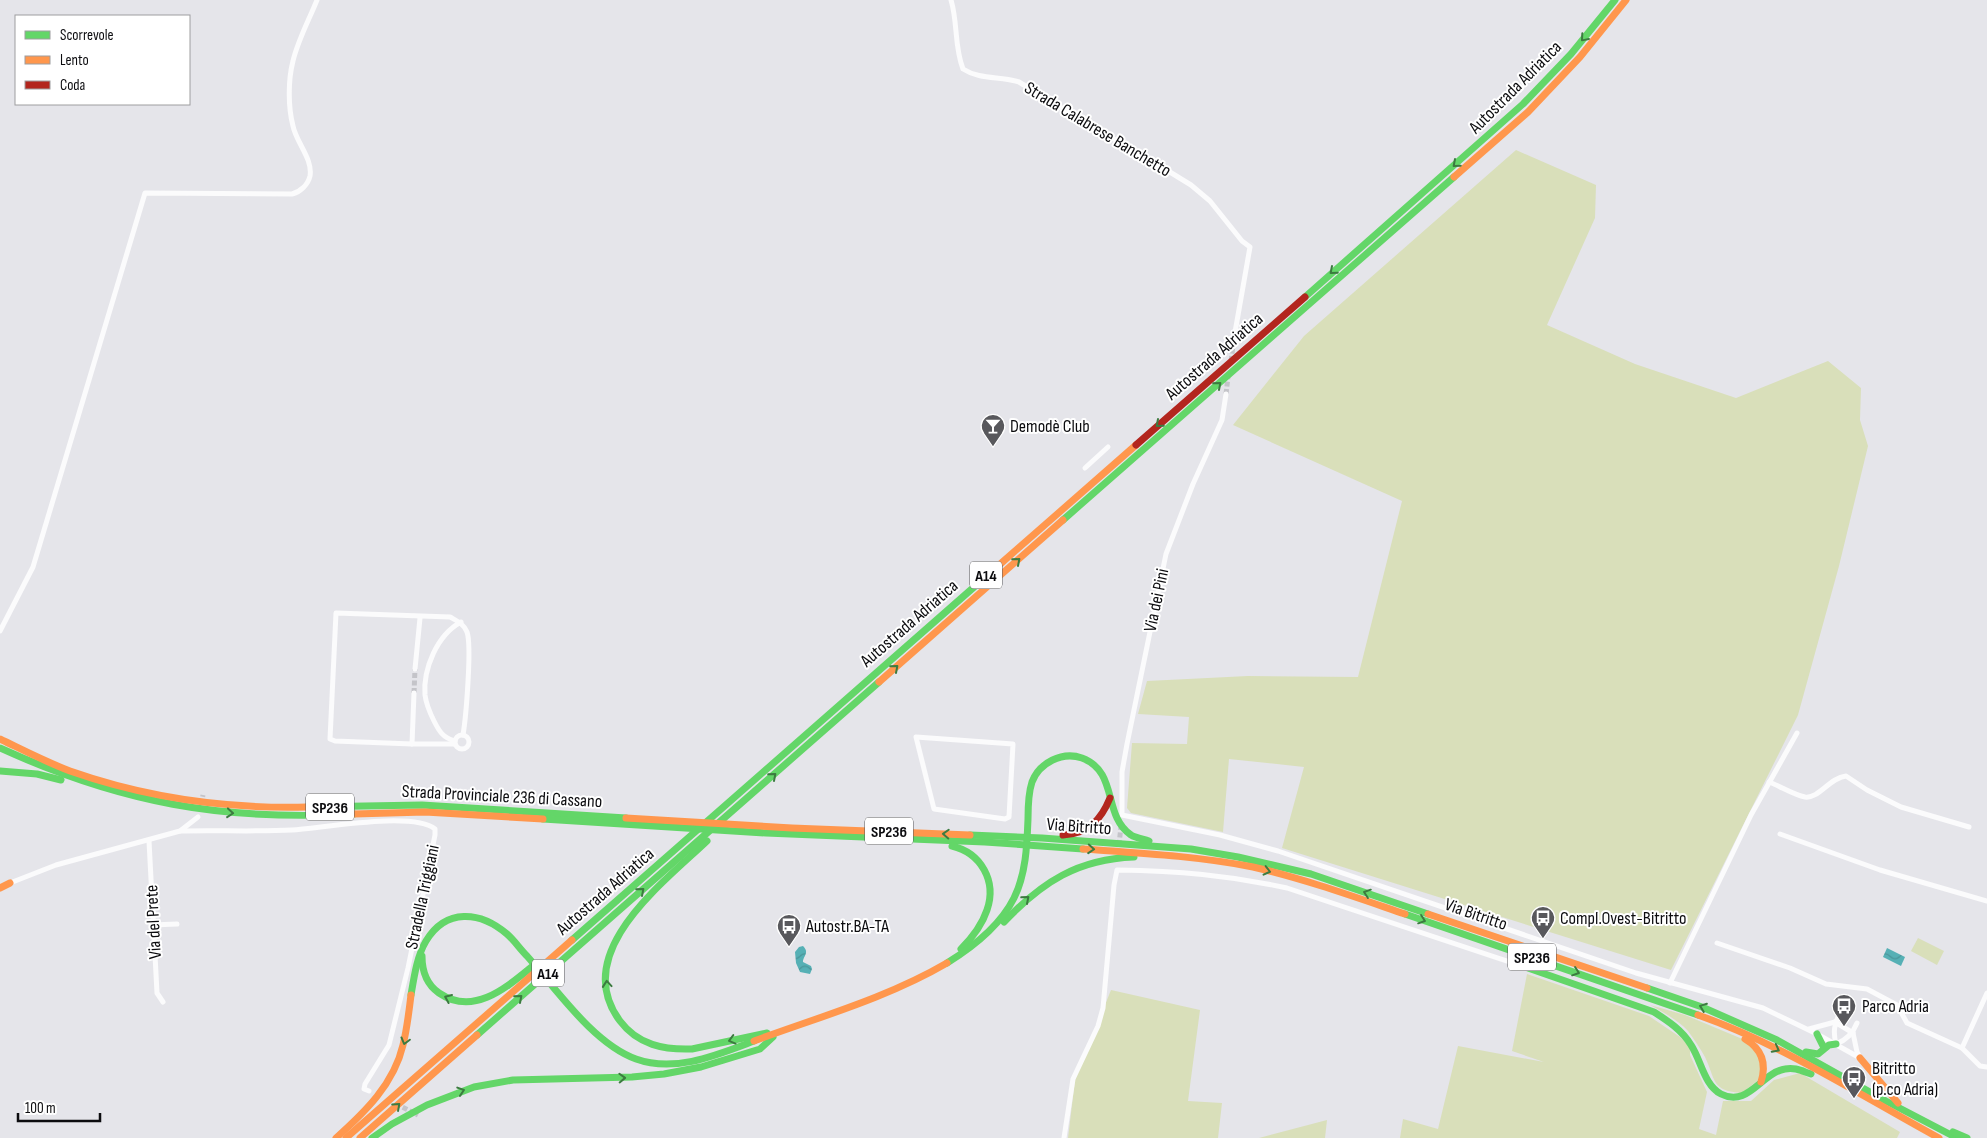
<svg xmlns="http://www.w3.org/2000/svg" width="1987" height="1138" font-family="'Sofia Sans Condensed',sans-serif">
	<defs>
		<pattern id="water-waves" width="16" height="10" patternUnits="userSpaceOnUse" patternTransform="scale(1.25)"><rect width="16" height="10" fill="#56b0b5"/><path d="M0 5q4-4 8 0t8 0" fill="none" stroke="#4a969a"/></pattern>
	</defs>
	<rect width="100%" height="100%" fill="#e5e5ea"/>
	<g fill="#d9dfba">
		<polygon points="1516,150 1596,185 1595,218 1547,325 1635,364 1736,398 1828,361 1861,388 1860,420 1868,446 1839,566 1798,715 1671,970 1282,848 1304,767 1229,759 1223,832 1131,813 1127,808 1132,743 1187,744 1189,717 1138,714 1147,681 1248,676 1358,677 1402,501 1233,425 1304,336"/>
		<polygon points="1918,938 1944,951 1937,965 1911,951"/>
		<polygon points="1527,974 1649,1016 1680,1037 1690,1047 1690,1055 1707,1092 1699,1129 1716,1135 1723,1101 1751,1101 1774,1080 1800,1073 1900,1132 1897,1138 1400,1138 1403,1119 1438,1129 1458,1046 1544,1062 1512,1051"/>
		<polygon points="1111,990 1200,1010 1188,1101 1222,1103 1218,1138 1068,1138 1075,1080"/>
		<path d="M1650,1005L1685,1015L1752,1043L1758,1048L1762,1077L1742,1093C1711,1091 1716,1080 1705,1057C1700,1048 1694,1039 1688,1031C1678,1020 1663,1012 1650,1005Z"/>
		<polygon points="1327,1120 1325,1138 1259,1138"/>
	</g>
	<g fill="url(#water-waves)">
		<path d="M803,946C810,953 803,956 803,962L811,966L812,969L810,974L800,972L796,963L795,952L799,947Z"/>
		<polygon points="1887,948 1905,957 1901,966 1883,957"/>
	</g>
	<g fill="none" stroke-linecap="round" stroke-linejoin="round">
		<g stroke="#c4c4c9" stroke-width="5" stroke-dasharray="5 2.5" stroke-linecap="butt">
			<polyline points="1231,361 1234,338"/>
			<polyline points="1226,394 1228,377"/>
			<polyline points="414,693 415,669"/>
			<polyline points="201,804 203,795"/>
			<polyline points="1119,845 1121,826"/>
			<polyline points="396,1104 418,1115"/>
		</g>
		<g stroke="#fbfbfc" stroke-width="5">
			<path d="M951,0C958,23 954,46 963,69C980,80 1000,76 1019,82L1071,114L1094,131L1121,142L1191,185L1210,201L1242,241L1250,247L1234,338"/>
			<polyline points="1226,394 1222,420 1193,484 1166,554 1127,744 1122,772 1122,815 1220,835 1278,851 1636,973 1763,1008 1817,1034 1860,1058"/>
			<polyline points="1085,468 1108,447"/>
			<path d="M0,631L33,567L145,193L292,194C300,192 308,185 310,176C313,159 296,142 293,126C288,107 288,80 293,61C298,40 309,20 317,0"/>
			<polyline points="415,669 420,618"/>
			<path d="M414,693L412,744L335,741L330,739L336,613L450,617C457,621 464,624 467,632C472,646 466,717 463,735"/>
			<circle cx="462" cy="742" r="7"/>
			<polygon points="916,737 1013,744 1009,817 1005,819 934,809"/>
			<path d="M455,741C443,738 439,731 434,721C430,713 426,703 425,695C423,669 437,635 461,622"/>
			<polyline points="412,744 455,744"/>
			<path d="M1769,782C1780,786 1794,795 1805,797C1819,799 1829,778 1846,776L1867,790L1901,807L1969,827"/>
			<path d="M180,831C217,830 255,832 292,830C323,828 413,811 435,829V835L408,968L389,1045L365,1084L364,1089L369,1091"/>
			<polyline points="1780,834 1880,870 1987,901"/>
			<polyline points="149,841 157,993 163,1002"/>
			<polyline points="10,883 56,865 180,831 198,817"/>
			<polyline points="152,925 177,924"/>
			<polyline points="1717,943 1790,968 1826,984 1867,989 1897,1005 1907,1023 1962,1048"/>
			<polyline points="1670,983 1751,815 1797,733"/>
			<polyline points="1987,993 1962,1048 1980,1066 1987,1067"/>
			<polyline points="1835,1022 1853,1033"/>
			<polyline points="1809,1029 1835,1022"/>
			<polyline points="1853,1033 1857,1052 1860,1057"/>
			<path d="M1836,1044C1833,1032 1834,1024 1840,1013"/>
			<path d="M1836,1044C1847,1040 1853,1033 1857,1023"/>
			<path d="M1064,1138L1073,1079L1098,1026L1103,1008L1114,885L1117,870C1177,871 1228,875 1287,888L1528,968"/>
		</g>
		<g stroke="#63d668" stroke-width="7">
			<polyline points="1305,297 1523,104 1571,54 1615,0"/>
			<polyline points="1063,520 1454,177"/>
			<path d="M0,748C121,803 222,821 354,814"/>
			<polyline points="0,771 37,774 61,780"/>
			<polyline points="307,807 422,805 626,818"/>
			<polyline points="543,819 766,833 985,842 1083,849"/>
			<polyline points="970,835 1042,838 1191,849 1238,857 1311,874 1428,914"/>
			<path d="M707,841C663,883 569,953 620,1021C638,1045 664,1050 692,1049L767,1033"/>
			<path d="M952,846C981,853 997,881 987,910C982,925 972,938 961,949"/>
			<polyline points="1405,914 1698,1015"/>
			<path d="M1004,922C1042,882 1078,859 1134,857"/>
			<polyline points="572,940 998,566"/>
			<path d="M422,956C422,971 426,984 439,993C474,1017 507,987 534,965"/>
			<path d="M947,963C973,947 1000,926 1014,898C1026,874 1027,845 1028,819C1028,807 1028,794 1032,782C1039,763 1062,751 1082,758C1119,772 1102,815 1131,835C1136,838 1143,839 1149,841"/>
			<path d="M1528,968L1654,1012C1668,1021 1682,1030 1691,1045C1701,1060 1704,1085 1721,1094C1748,1108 1761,1073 1785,1069C1795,1067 1802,1071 1811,1074"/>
			<polyline points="1647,988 1702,1007 1777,1040 1886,1101 1957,1138"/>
			<path d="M411,995C414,977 417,956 426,941C446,908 480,911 507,934C514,940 520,949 527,956C557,990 594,1044 636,1059C675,1073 717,1055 754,1041"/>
			<polyline points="1817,1034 1824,1048"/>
			<polyline points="477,1035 879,682"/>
			<polyline points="1806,1052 1818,1054 1829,1045 1836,1044"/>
			<polyline points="1953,1132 1967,1138"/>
			<polyline points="372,1138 392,1124 427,1105 474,1087 513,1080 632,1077 664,1074 701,1067 760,1049 773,1037"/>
		</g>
		<g stroke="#ff974d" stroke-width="7">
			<polyline points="1454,177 1528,112 1580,57 1626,0"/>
			<polyline points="998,566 1136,445"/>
			<polyline points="879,682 1063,520"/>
			<path d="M0,739C23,750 46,762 70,771C147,798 226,809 307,807"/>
			<polyline points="354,814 425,812 543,819"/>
			<polyline points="626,818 792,828 970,835"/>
			<path d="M1083,849C1139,853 1197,856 1253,867C1305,879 1355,897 1405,914"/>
			<polyline points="0,888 10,883"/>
			<polyline points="1428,914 1647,988"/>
			<path d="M1698,1015C1783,1045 1860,1095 1939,1138"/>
			<path d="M1745,1039C1762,1049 1767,1063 1761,1082"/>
			<path d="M754,1041C819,1017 887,998 947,963"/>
			<polyline points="1860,1058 1898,1103"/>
			<path d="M336,1138C365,1112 394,1084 403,1045C407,1029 409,1012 411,995"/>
			<polyline points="346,1138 572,940"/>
			<polyline points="360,1138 477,1035"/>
		</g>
		<g stroke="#b3261e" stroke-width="7">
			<polyline points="1136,445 1305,297"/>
			<path d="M1063,835C1088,834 1101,820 1110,798"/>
		</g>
	</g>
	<defs><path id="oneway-chevron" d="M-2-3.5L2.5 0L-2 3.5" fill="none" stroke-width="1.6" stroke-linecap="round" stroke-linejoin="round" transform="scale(1.25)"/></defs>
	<g stroke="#3c7b40">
		<use href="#oneway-chevron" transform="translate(1584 38) rotate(131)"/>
		<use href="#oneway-chevron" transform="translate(1456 164) rotate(139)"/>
		<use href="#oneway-chevron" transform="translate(1333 271) rotate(139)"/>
		<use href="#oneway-chevron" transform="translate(1218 385) rotate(-41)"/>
		<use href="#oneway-chevron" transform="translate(1159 424) rotate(139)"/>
		<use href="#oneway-chevron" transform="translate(1017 561) rotate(-41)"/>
		<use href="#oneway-chevron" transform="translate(895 668) rotate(-41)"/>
		<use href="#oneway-chevron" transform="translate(773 776) rotate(-41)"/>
		<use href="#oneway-chevron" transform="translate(230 813) rotate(5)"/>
		<use href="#oneway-chevron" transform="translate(946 834) rotate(-177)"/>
		<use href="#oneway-chevron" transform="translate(1091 849) rotate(4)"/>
		<use href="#oneway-chevron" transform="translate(1267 871) rotate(14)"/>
		<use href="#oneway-chevron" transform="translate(641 891) rotate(-41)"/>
		<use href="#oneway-chevron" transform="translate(1367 893) rotate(-161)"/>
		<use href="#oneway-chevron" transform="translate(1026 899) rotate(-41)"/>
		<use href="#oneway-chevron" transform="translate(1422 920) rotate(19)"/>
		<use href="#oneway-chevron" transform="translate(1576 972) rotate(19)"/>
		<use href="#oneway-chevron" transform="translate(607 984) rotate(-95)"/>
		<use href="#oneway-chevron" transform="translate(448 998) rotate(-157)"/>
		<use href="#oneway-chevron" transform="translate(519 998) rotate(-41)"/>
		<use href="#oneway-chevron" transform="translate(1703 1007) rotate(-159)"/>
		<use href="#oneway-chevron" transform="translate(732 1040) rotate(165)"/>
		<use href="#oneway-chevron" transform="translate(405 1041) rotate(105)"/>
		<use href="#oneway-chevron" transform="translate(1776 1049) rotate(28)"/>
		<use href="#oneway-chevron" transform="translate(622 1078) rotate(-2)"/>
		<use href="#oneway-chevron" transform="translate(461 1091) rotate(-18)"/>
		<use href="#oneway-chevron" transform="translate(397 1106) rotate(-42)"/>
	</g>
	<defs>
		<g id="bar-pin" transform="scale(1.25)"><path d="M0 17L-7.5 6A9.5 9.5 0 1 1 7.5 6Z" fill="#58585c" stroke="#fff"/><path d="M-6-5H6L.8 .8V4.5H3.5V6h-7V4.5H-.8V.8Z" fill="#fff"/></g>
		<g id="bus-pin" transform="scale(1.25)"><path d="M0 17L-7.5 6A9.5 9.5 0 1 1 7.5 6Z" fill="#58585c" stroke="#fff"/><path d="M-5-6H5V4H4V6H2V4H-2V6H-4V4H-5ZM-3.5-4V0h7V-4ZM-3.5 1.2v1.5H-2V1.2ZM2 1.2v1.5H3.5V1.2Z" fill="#fff"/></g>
	</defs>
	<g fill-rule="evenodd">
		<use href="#bar-pin" x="993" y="426"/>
		<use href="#bus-pin" x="1543" y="918"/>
		<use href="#bus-pin" x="789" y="926"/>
		<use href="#bus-pin" x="1844" y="1006"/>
		<use href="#bus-pin" x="1854" y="1078"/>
	</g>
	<g text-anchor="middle" stroke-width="4" stroke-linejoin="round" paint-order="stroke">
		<g fill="#fff" stroke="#555557" stroke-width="1">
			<rect x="970" y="561.5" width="32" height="27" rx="4"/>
			<rect x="306" y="793.5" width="48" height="27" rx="4"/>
			<rect x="865" y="817.5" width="48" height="27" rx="4"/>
			<rect x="1508" y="943.5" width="48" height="27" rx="4"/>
			<rect x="532" y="959.5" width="32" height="27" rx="4"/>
		</g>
		<g font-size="16" font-weight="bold" fill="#0c0c0f">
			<text x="986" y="581">A14</text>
			<text x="330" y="813">SP236</text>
			<text x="889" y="837">SP236</text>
			<text x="1532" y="963">SP236</text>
			<text x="548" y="979">A14</text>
		</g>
		<g font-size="18" fill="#0c0c0f" stroke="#fff">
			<text transform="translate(1515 87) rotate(-45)" y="6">Autostrada Adriatica</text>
			<text transform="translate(1098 129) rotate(31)" y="6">Strada Calabrese Banchetto</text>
			<text transform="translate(1214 356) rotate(-41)" y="6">Autostrada Adriatica</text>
			<text transform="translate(1156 600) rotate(-78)" y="6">Via dei Pini</text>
			<text transform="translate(909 623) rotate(-41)" y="6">Autostrada Adriatica</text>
			<text transform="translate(502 796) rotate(3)" y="6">Strada Provinciale 236 di Cassano</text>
			<text transform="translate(1079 826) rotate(4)" y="6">Via Bitritto</text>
			<text transform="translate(605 891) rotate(-41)" y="6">Autostrada Adriatica</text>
			<text transform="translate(422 897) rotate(-78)" y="6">Stradella Triggiani</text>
			<text transform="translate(1476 914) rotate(19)" y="6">Via Bitritto</text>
			<text transform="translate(153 922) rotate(-93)" y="6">Via del Prete</text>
		</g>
		<g font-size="18" fill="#0c0c0f" stroke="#fff" text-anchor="start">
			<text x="1010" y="432">Demodè Club</text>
			<text x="1560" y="924">Compl.Ovest-Bitritto</text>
			<text x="806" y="932">Autostr.BA-TA</text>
			<text x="1862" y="1012">Parco Adria</text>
			<text x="1872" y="1074">Bitritto<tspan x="1872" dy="21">(p.co Adria)</tspan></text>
		</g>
	</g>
	<rect x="15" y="15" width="175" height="90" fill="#ffffff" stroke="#9e9e9f"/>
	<rect x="25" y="31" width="25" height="8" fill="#63d668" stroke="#9e9e9f"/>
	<text x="60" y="40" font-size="15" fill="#0c0c0f">Scorrevole</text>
	<rect x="25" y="56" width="25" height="8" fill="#ff974d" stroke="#9e9e9f"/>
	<text x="60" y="65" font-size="15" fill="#0c0c0f">Lento</text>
	<rect x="25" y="81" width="25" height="8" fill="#b3261e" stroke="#9e9e9f"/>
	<text x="60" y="90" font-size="15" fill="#0c0c0f">Coda</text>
	<path d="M18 1113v8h82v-8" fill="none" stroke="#0c0c0f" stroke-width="2.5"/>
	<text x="25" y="1113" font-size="15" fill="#0c0c0f" stroke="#ffffff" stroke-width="4" paint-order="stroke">100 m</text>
</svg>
